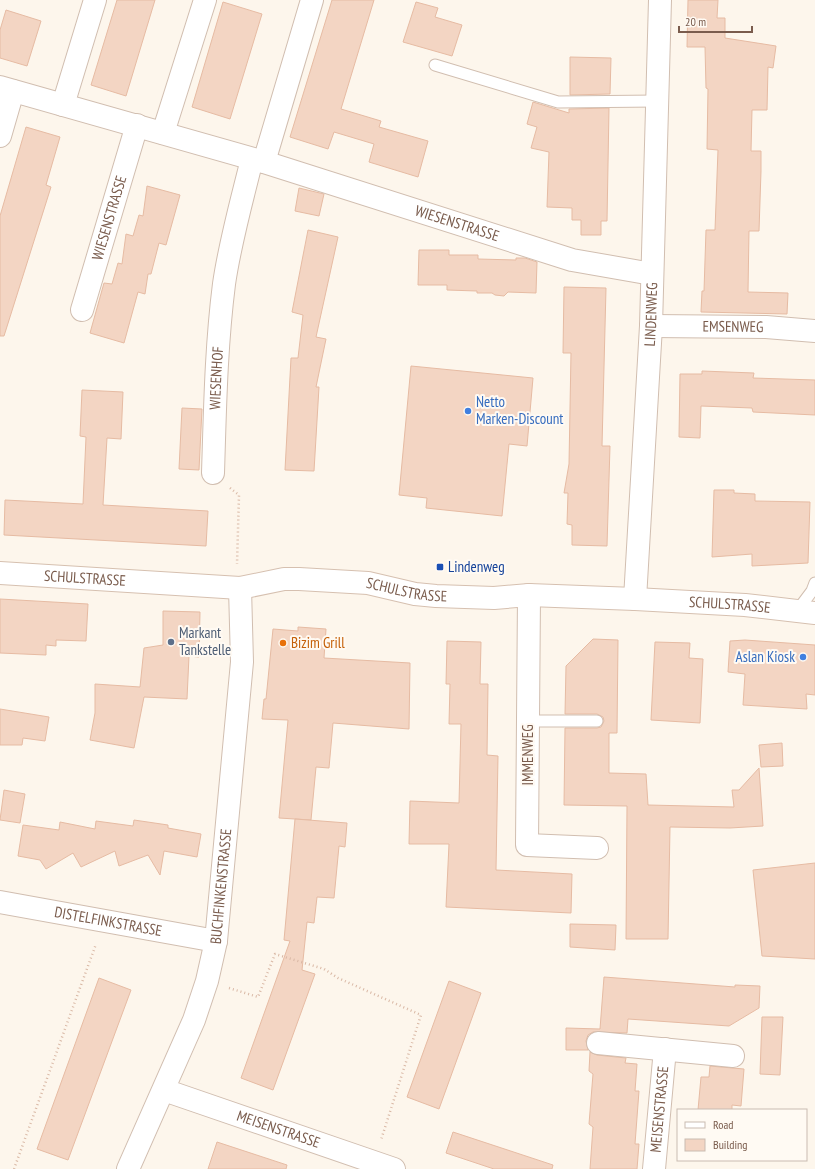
<svg xmlns="http://www.w3.org/2000/svg" width="815" height="1169" font-family="'PT Sans Narrow',sans-serif">
	<rect width="100%" height="100%" fill="#fdf6ec"/>
	<g fill="#f3d5c3" stroke="#e6bba3">
		<polygon points="117,0 155,0 126,96 91,85"/>
		<polygon points="332,0 374,0 341,109 381,121 379,127 428,141 418,177 369,162 374,144 334,132 328,149 290,137"/>
		<polygon points="688,0 718,0 717,18 725,18 725,38 776,46 773,68 768,67 767,110 752,110 751,151 761,151 761,171 759,231 749,231 748,292 788,293 787,314 701,312 702,291 704,291 706,230 715,230 718,150 707,149 708,89 706,88 705,47 687,47"/>
		<polygon points="223,2 262,14 230,119 192,107"/>
		<polygon points="416,2 438,8 435,17 462,25 452,56 403,42"/>
		<polygon points="6,10 41,21 27,66 0,58 0,30"/>
		<polygon points="570,57 611,58 610,94 570,95"/>
		<polygon points="533,102 569,113 569,109 609,108 607,221 601,221 601,235 581,235 581,220 572,220 572,208 547,207 549,152 531,148 537,127 527,124"/>
		<polygon points="26,127 60,137 46,185 51,187 4,336 0,336 0,216"/>
		<polygon points="147,186 180,195 166,245 159,243 151,274 148,274 145,294 138,292 124,343 90,333 104,283 112,284 118,263 122,264 126,234 133,236 139,215 143,216"/>
		<polygon points="299,188 324,194 319,216 295,211"/>
		<polygon points="308,230 338,237 316,337 326,339 316,387 319,387 314,471 285,470 291,358 298,358 303,315 292,312"/>
		<polygon points="419,250 449,250 449,255 478,255 478,259 516,260 516,258 525,258 537,262 536,293 508,292 504,296 495,295 492,293 477,293 477,291 447,290 447,285 418,285"/>
		<polygon points="564,287 606,288 602,446 610,446 607,546 572,545 572,525 567,524 568,493 564,493 569,464 571,353 563,353"/>
		<polygon points="411,366 533,378 527,446 509,444 502,516 426,508 427,498 399,495"/>
		<polygon points="702,371 754,373 753,378 815,380 815,415 753,412 752,408 701,406 700,438 679,437 680,374 702,374"/>
		<polygon points="82,390 123,392 121,439 107,438 103,505 208,511 206,546 4,535 5,500 83,504 86,437 80,436"/>
		<polygon points="182,408 202,409 199,470 179,469"/>
		<polygon points="714,490 734,490 734,493 755,494 755,501 810,502 808,563 752,566 752,554 712,557"/>
		<polygon points="0,599 88,604 86,641 56,640 56,646 46,645 46,655 0,653"/>
		<polygon points="163,611 200,612 199,657 189,656 187,699 144,697 134,748 90,740 95,713 95,684 140,687 144,648 163,645"/>
		<polygon points="298,627 326,629 324,658 410,663 409,729 333,723 329,768 316,767 311,820 279,818 288,720 262,719 264,699 266,699 273,629 298,631"/>
		<polygon points="593,639 618,640 617,733 609,733 609,773 646,774 648,805 734,807 732,790 739,790 759,768 763,826 730,828 670,827 668,939 626,939 627,806 564,805 565,728 597,728 601,727 604,721 603,717 597,714 565,714 566,666"/>
		<polygon points="745,640 815,645 815,695 806,694 807,709 743,705 745,674 728,672 730,641"/>
		<polygon points="447,641 481,642 480,684 488,684 487,755 498,756 496,870 572,874 571,913 446,907 449,844 409,844 410,801 459,803 461,724 449,724 450,684 446,684"/>
		<polygon points="655,642 690,643 689,658 703,659 700,723 651,720"/>
		<polygon points="0,709 49,717 45,741 23,738 22,745 0,745"/>
		<polygon points="782,743 783,766 761,767 759,745"/>
		<polygon points="4,790 25,794 20,823 0,820"/>
		<polygon points="295,819 347,823 345,847 339,846 334,898 317,897 314,923 307,922 302,970 315,974 273,1090 241,1078 290,941 284,940"/>
		<polygon points="134,820 168,825 168,828 201,834 197,857 164,851 160,875 148,855 119,866 115,851 81,867 73,853 46,869 40,860 18,856 23,825 59,830 60,822 95,829 96,821 133,826"/>
		<polygon points="815,863 815,959 762,956 753,870"/>
		<polygon points="570,924 616,925 615,950 570,947"/>
		<polygon points="604,977 735,987 735,985 760,986 759,1008 729,1026 628,1019 627,1033 593,1032 588,1035 586,1041 588,1050 566,1050 566,1028 600,1029"/>
		<polygon points="99,978 131,990 68,1160 37,1149"/>
		<polygon points="449,981 481,993 439,1109 407,1097"/>
		<polygon points="762,1017 783,1017 780,1075 760,1074"/>
		<polygon points="590,1052 597,1055 626,1058 625,1063 637,1064 635,1091 639,1091 635,1144 639,1144 637,1169 590,1169 593,1127 589,1124 593,1074 589,1071"/>
		<polygon points="710,1066 744,1069 741,1106 732,1105 732,1110 698,1110 701,1077 709,1077"/>
		<polygon points="453,1132 553,1165 552,1169 494,1169 446,1153"/>
		<polygon points="217,1142 287,1165 286,1169 208,1169"/>
	</g>
	<g fill="none" stroke-linecap="round" stroke-linejoin="round">
		<g stroke="#d1beb0" stroke-width="13">
			<g id="service">
				<polyline points="435,65 558,102 657,101"/>
				<polyline points="797,611 812,591 815,583"/>
				<polyline points="528,721 597,721"/>
			</g>
		</g>
		<g stroke="#d1beb0" stroke-width="24">
			<g id="minor">
				<path id="s1" d="M0,87L264,162L572,260L652,274"/>
				<polyline points="63,105 95,0"/>
				<polyline points="163,133 205,0"/>
				<polyline points="0,136 13,91"/>
				<polyline points="264,162 312,0"/>
				<path id="s2" d="M82,310L137,125"/>
				<path id="s3" d="M651,326L766,327L815,331"/>
				<path id="s4" d="M213,473C215,410 216,347 224,284C230,242 242,200 252,159"/>
				<polyline points="529,595 527,845 597,848"/>
				<path id="s5" d="M635,599L651,326L660,0"/>
				<path id="s6" d="M0,902L216,941"/>
				<polyline points="598,1043 733,1056"/>
				<path id="s7" d="M164,1090L394,1169"/>
				<path id="s8" d="M128,1169L194,1020L207,981L216,941L242,662L240,588"/>
				<path id="s9" d="M654,1169L665,1049"/>
			</g>
		</g>
		<g stroke="#d6c0b0" stroke-width="24">
			<g id="secondary">
				<path id="s10" d="M0,573L240,588L284,579H299L368,583L415,594L436,596L494,598L529,595L635,599L745,605L815,613"/>
			</g>
		</g>
		<g stroke="#d9b8a5" stroke-width="2.5" stroke-dasharray="1 3" stroke-linecap="butt">
			<polyline points="230,488 239,495 237,564"/>
			<polyline points="229,988 258,997 275,954 324,969 338,978 421,1015 381,1140"/>
			<polyline points="14,1169 96,944"/>
		</g>
		<use href="#service" stroke="#fff" stroke-width="11"/>
		<use href="#minor" stroke="#fff" stroke-width="22"/>
		<use href="#secondary" stroke="#fff" stroke-width="22"/>
	</g>
	<g fill="#3f7fe0" stroke="#fffaf3" stroke-width="1.5">
		<circle cx="468" cy="411" r="4"/>
		<circle cx="803" cy="657" r="4"/>
	</g>
	<rect fill="#1a4fb4" stroke="#fffaf3" stroke-width="1.5" x="436" y="563" width="8" height="8" rx="2"/>
	<circle fill="#5c6f8a" stroke="#fffaf3" stroke-width="1.5" cx="171" cy="642" r="4"/>
	<circle fill="#e8710a" stroke="#fffaf3" stroke-width="1.5" cx="283" cy="643" r="4"/>
	<g text-anchor="middle" stroke-width="4" stroke-linejoin="round" paint-order="stroke">
		<g font-size="15" fill="#7a5c4d" stroke="#fffaf3">
			<text dy="5" stroke="none"><textPath href="#s2" startOffset="96">WIESENSTRASSE</textPath></text>
			<text dy="5" stroke="none"><textPath href="#s1" startOffset="477">WIESENSTRASSE</textPath></text>
			<text dy="5" stroke="none"><textPath href="#s5" startOffset="285">LINDENWEG</textPath></text>
			<text dy="5" stroke="none"><textPath href="#s3" startOffset="82">EMSENWEG</textPath></text>
			<text dy="5" stroke="none"><textPath href="#s4" startOffset="95">WIESENHOF</textPath></text>
			<text dy="5" stroke="none"><textPath href="#s10" startOffset="85">SCHULSTRASSE</textPath></text>
			<text dy="5" stroke="none"><textPath href="#s10" startOffset="409">SCHULSTRASSE</textPath></text>
			<text dy="5" stroke="none"><textPath href="#s10" startOffset="733">SCHULSTRASSE</textPath></text>
			<text transform="translate(528 755) rotate(-90)" y="5">IMMENWEG</text>
			<text dy="5" stroke="none"><textPath href="#s8" startOffset="300">BUCHFINKENSTRASSE</textPath></text>
			<text dy="5" stroke="none"><textPath href="#s6" startOffset="110">DISTELFINKSTRASSE</textPath></text>
			<text dy="5" stroke="none"><textPath href="#s9" startOffset="60">MEISENSTRASSE</textPath></text>
			<text dy="5" stroke="none"><textPath href="#s7" startOffset="121">MEISENSTRASSE</textPath></text>
		</g>
		<g font-size="15" fill="#366cbe" stroke="#fffaf3" text-anchor="start">
			<text x="476" y="407">Netto<tspan x="476" dy="17">Marken-Discount</tspan></text>
			<text x="795" y="662" text-anchor="end">Aslan Kiosk</text>
		</g>
		<g font-size="15" fill="#164399" stroke="#fffaf3" text-anchor="start">
			<text x="448" y="572">Lindenweg</text>
		</g>
		<g font-size="15" fill="#4e5e75" stroke="#fffaf3" text-anchor="start">
			<text x="179" y="638">Markant<tspan x="179" dy="17">Tankstelle</tspan></text>
		</g>
		<g font-size="15" fill="#c56008" stroke="#fffaf3" text-anchor="start">
			<text x="291" y="648">Bizim Grill</text>
		</g>
	</g>
	<rect x="677" y="1109" width="130" height="52" fill="#fffaf3" stroke="#cabbb1"/>
	<rect x="685" y="1122" width="20" height="6" fill="#ffffff" stroke="#cabbb1"/>
	<text x="713" y="1129" font-size="12" fill="#7a5c4d">Road</text>
	<rect x="685" y="1139" width="20" height="12" fill="#f3d5c3" stroke="#cabbb1"/>
	<text x="713" y="1149" font-size="12" fill="#7a5c4d">Building</text>
	<path d="M679 26v6h73v-6" fill="none" stroke="#7a5c4d" stroke-width="2"/>
	<text x="685" y="26" font-size="12" fill="#7a5c4d" stroke="#fffaf3" stroke-width="3" paint-order="stroke">20 m</text>
</svg>
